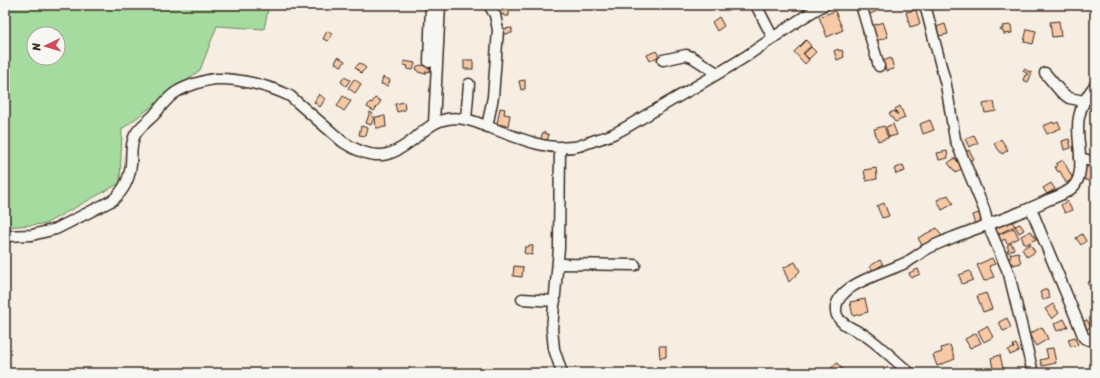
<svg xmlns="http://www.w3.org/2000/svg" width="1100" height="378" font-family="Sriracha,sans-serif">
	<rect width="100%" height="100%" fill="#f6ede3"/>
	<filter id="ink" filterUnits="userSpaceOnUse"><feTurbulence type="fractalNoise" baseFrequency=".025" numOctaves="2"/><feDisplacementMap in="SourceGraphic" scale="8" xChannelSelector="R" yChannelSelector="G"/><feConvolveMatrix kernelMatrix="1 2 1 2 8 2 1 2 1" color-interpolation-filters="sRGB"/></filter>
	<g filter="url(#ink)">
		<path fill="#a5db9f" stroke="#70825e" fill-rule="evenodd" d="M5,5H269L264,29L217,26L200,70L122,129L120,183L45,224L5,227V143L7,141L5,134ZM34,34H58V58H34Z"/>
		<g fill="#f7c9a7" stroke="#3b2a1e">
			<polygon points="864,5 875,5 877,11 868,15"/>
			<polygon points="509,10 509,16 504,16 503,14 500,15 499,11"/>
			<polygon points="916,10 920,24 910,27 906,12"/>
			<polygon points="835,11 843,30 827,37 819,17"/>
			<polygon points="719,17 724,26 717,31 712,22"/>
			<polygon points="1059,21 1061,36 1052,37 1050,22"/>
			<polygon points="883,22 888,37 876,41 871,26"/>
			<polygon points="945,24 948,34 939,36 936,27"/>
			<polygon points="1011,25 1012,33 1004,34 1003,31 1001,31 1000,29 1003,29 1002,26"/>
			<polygon points="512,28 512,33 504,34 503,29"/>
			<polygon points="1027,29 1036,31 1033,44 1024,42"/>
			<polygon points="327,31 332,34 328,41 323,39"/>
			<polygon points="806,40 811,46 803,53 809,60 805,64 794,52"/>
			<polygon points="811,47 816,52 809,59 804,54"/>
			<polygon points="838,49 839,51 842,50 844,57 837,60 834,51"/>
			<polygon points="656,51 659,56 650,61 647,55"/>
			<polygon points="338,57 345,61 342,66 335,63"/>
			<polygon points="891,58 894,69 886,71 883,61"/>
			<rect x="464" y="60" width="9" height="9"/>
			<polygon points="404,61 415,63 413,70 407,69 408,66 404,65"/>
			<polygon points="360,63 366,68 361,73 355,67"/>
			<polygon points="420,65 431,67 429,72 426,71 426,74 418,72 418,70 416,69 417,66 419,66"/>
			<polygon points="1024,69 1032,73 1028,82 1023,80 1025,75 1027,75 1028,74 1023,71"/>
			<polygon points="344,77 350,80 346,86 341,82"/>
			<polygon points="383,77 390,80 388,86 381,84"/>
			<polygon points="354,79 361,84 355,93 348,88"/>
			<polygon points="525,80 525,89 521,90 519,81"/>
			<polygon points="319,94 325,99 320,107 314,102"/>
			<polygon points="343,96 351,101 344,111 337,106"/>
			<polygon points="375,98 381,101 374,111 367,107 370,102 372,103"/>
			<polygon points="404,102 405,110 397,112 395,104"/>
			<polygon points="994,102 996,111 985,113 983,104"/>
			<polygon points="900,106 905,118 895,122 889,113 895,111 896,114 898,114 895,109"/>
			<polygon points="500,108 505,109 504,114 510,115 508,126 497,124"/>
			<polygon points="370,112 373,114 372,117 374,118 371,125 366,123"/>
			<polygon points="385,116 386,127 376,128 375,117"/>
			<polygon points="930,120 934,130 923,134 920,124"/>
			<polygon points="1053,122 1054,124 1058,122 1061,128 1047,134 1043,126"/>
			<polygon points="893,124 897,135 889,137 886,127"/>
			<polygon points="361,126 368,128 366,136 359,135"/>
			<polygon points="884,126 888,138 878,141 874,129"/>
			<polygon points="543,132 549,135 546,143 540,141"/>
			<polygon points="974,135 978,143 969,147 965,139"/>
			<polygon points="1001,139 1008,150 1002,154 994,144"/>
			<polygon points="1069,139 1071,148 1064,150 1062,141"/>
			<polygon points="969,150 974,159 968,162 963,153"/>
			<polygon points="947,151 948,158 939,160 937,153"/>
			<polygon points="955,158 962,168 956,173 948,163"/>
			<polygon points="1063,160 1073,179 1066,183 1060,171 1058,172 1055,167 1057,166 1056,164"/>
			<polygon points="903,165 905,171 896,174 894,169"/>
			<polygon points="1086,166 1094,169 1089,181 1081,178"/>
			<polygon points="876,168 877,179 866,181 864,170"/>
			<polygon points="1051,183 1055,189 1047,194 1043,188"/>
			<polygon points="948,195 953,204 942,210 937,200"/>
			<polygon points="1067,201 1072,210 1065,213 1061,205"/>
			<polygon points="884,203 889,216 882,218 877,206"/>
			<polygon points="980,213 983,222 975,225 972,215"/>
			<polygon points="1011,220 1015,226 994,236 991,229"/>
			<polygon points="1020,224 1024,230 1019,233 1015,226"/>
			<polygon points="937,228 942,237 923,247 918,238"/>
			<polygon points="1014,228 1019,238 1007,244 1005,239 1001,241 998,235"/>
			<polygon points="1031,231 1036,239 1025,245 1021,236"/>
			<polygon points="1082,234 1086,241 1081,245 1076,238"/>
			<polygon points="1011,243 1014,249 1008,253 1007,251 1009,250 1007,246"/>
			<polygon points="1030,244 1035,252 1027,257 1022,249"/>
			<polygon points="529,245 533,246 532,255 524,253 525,247 528,247"/>
			<polygon points="1018,252 1021,263 1013,265 1013,263 1010,263 1008,258 1011,258 1010,254"/>
			<polygon points="992,258 995,264 989,266 994,277 984,281 977,265"/>
			<polygon points="880,260 883,264 873,271 870,266"/>
			<polygon points="795,262 800,271 789,282 783,268"/>
			<polygon points="514,266 523,267 522,277 513,276"/>
			<polygon points="918,269 920,274 911,278 909,273"/>
			<polygon points="970,271 973,280 962,284 959,275"/>
			<polygon points="1095,278 1095,298 1093,294 1094,293 1087,283"/>
			<polygon points="1047,289 1050,298 1043,300 1040,292"/>
			<polygon points="986,293 992,309 983,312 977,296"/>
			<polygon points="865,299 868,312 853,316 850,302"/>
			<polygon points="1053,304 1059,313 1052,319 1045,309"/>
			<polygon points="1007,318 1011,328 1003,331 999,322"/>
			<polygon points="1064,319 1068,327 1057,331 1054,324"/>
			<polygon points="1087,320 1091,327 1085,330 1081,322"/>
			<polygon points="987,326 993,337 984,342 978,331"/>
			<polygon points="1042,327 1048,339 1036,346 1029,334"/>
			<polygon points="976,333 981,343 970,348 965,339"/>
			<polygon points="1075,337 1078,345 1071,347 1068,339"/>
			<polygon points="1016,344 1019,351 1010,355 1008,350 1014,348 1013,345"/>
			<polygon points="950,345 955,359 937,366 933,355 942,352 941,348"/>
			<polygon points="659,346 666,346 666,357 660,358"/>
			<polygon points="1053,348 1056,363 1042,366 1040,360 1048,358 1046,349"/>
			<polygon points="1000,355 1004,372 994,373 991,358"/>
			<polygon points="837,363 843,370 840,373 833,373 830,369"/>
		</g>
		<g fill="none" stroke-linecap="round" stroke-linejoin="round">
			<g stroke="#3b2a1e" stroke-width="13">
				<g id="minor">
					<polyline points="756,5 773,38"/>
					<polyline points="861,5 879,66"/>
					<polyline points="925,5 946,85 955,139 984,209 988,225 1009,274 1033,373"/>
					<polyline points="663,60 686,55 692,57 717,73"/>
					<polyline points="429,62 431,5"/>
					<polyline points="1045,73 1061,92 1069,98 1084,101"/>
					<polyline points="466,119 469,84"/>
					<polyline points="434,123 440,5"/>
					<polyline points="487,127 493,97 498,30 495,15 489,5"/>
					<polyline points="560,147 559,248 552,329 554,349 562,373"/>
					<polyline points="1080,158 1095,162"/>
					<path d="M1031,208C1048,252 1067,294 1084,338L1089,340L1095,339"/>
					<path d="M5,236L32,235L56,229L113,200C124,190 129,180 131,165C132,155 130,144 135,135C139,127 147,122 154,115C161,107 168,96 178,91C187,86 204,80 216,79C238,78 270,86 290,96L343,142C376,163 393,158 421,133C430,126 436,121 447,119C464,116 478,123 494,129C518,138 546,150 573,147C579,147 586,143 593,141C599,139 606,137 613,134C627,128 639,119 652,112C684,93 717,75 748,55C774,38 798,19 824,5"/>
					<polyline points="558,264 635,265"/>
					<polyline points="522,299 555,301"/>
					<path d="M910,373C895,361 879,344 863,334C854,329 838,324 836,312C833,286 881,274 898,266C907,263 914,258 922,252C929,247 940,243 949,239C982,226 1016,216 1048,200C1056,197 1065,194 1072,188C1089,173 1074,137 1079,117C1081,105 1088,94 1095,85"/>
				</g>
			</g>
			<use href="#minor" stroke="#f6f6f2" stroke-width="10"/>
		</g>
	</g>
	<rect width="1100" height="378" fill="none" stroke="#f6f6f2" stroke-width="20"/>
	<rect x="10" y="10" width="1080" height="358" fill="none" stroke="#3b2a1e" stroke-width="1.5" filter="url(#ink)"/>
	<g transform="translate(46 46) rotate(265)"><circle r="19" fill="#f6f6f2" stroke="#aba49d"/>
	<path d="M0-3L7 15L0 10L-7 15Z" fill="#d1495b"/>
	<text y="-6" font-size="11" font-weight="bold" text-anchor="middle" fill="#3b2a1e">N</text>
	</g>
</svg>
